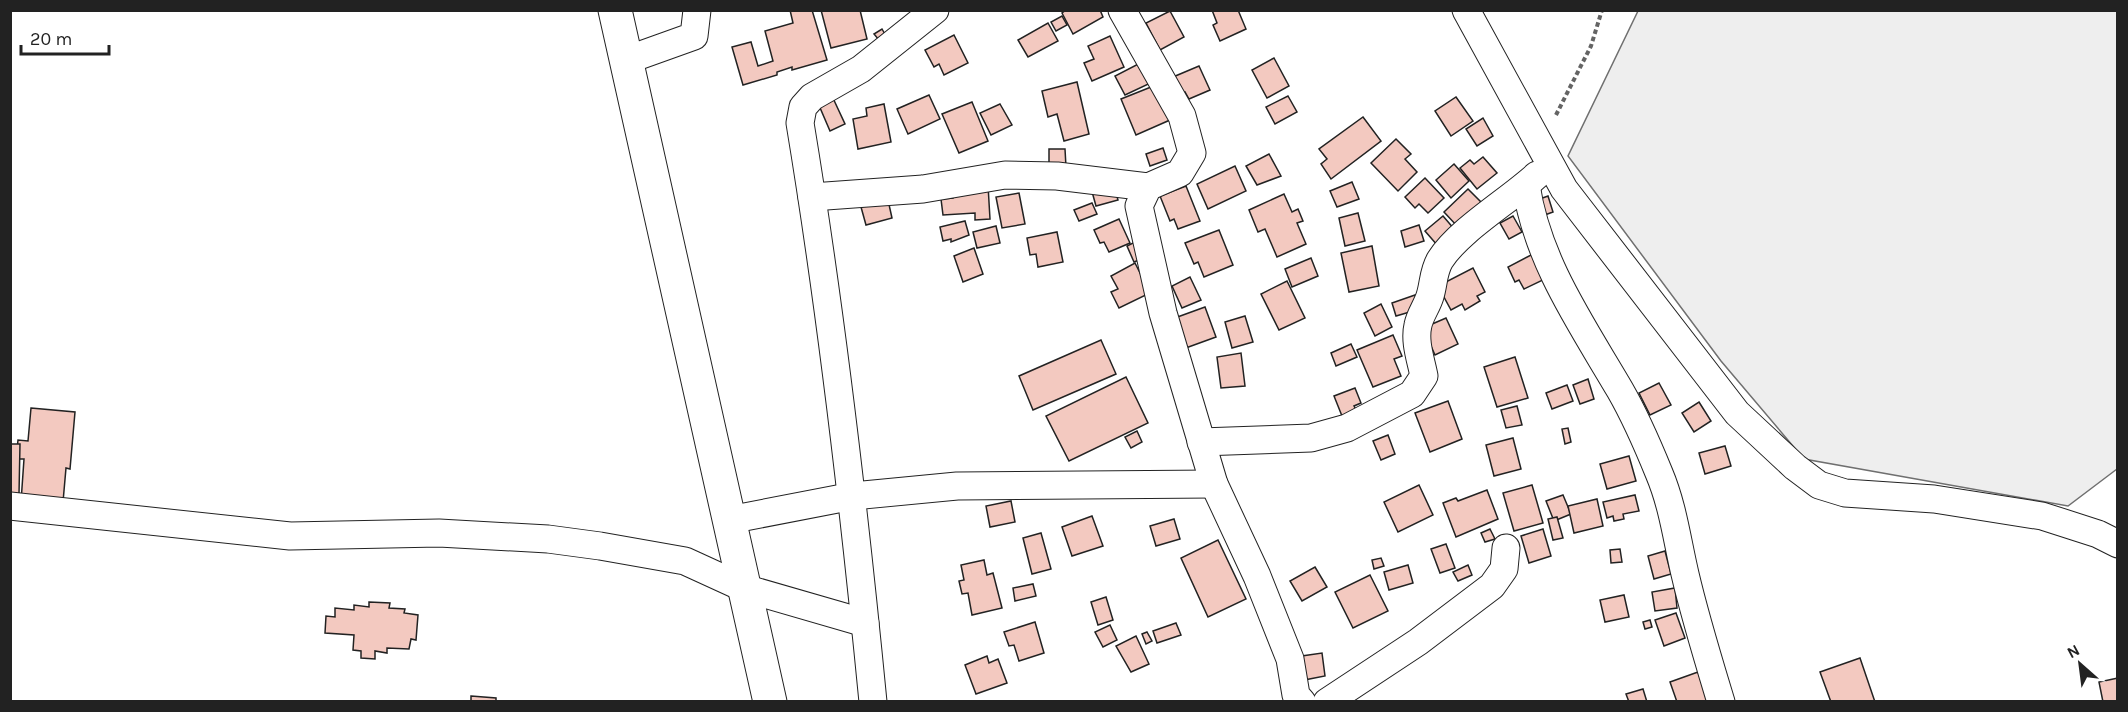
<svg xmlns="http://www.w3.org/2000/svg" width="2128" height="712" font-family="Karla,sans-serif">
	<rect width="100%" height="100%" fill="#fff"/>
	<polygon fill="#eee" stroke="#6f6f6f" stroke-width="1.5" points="1638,11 2117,11 2117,469 2068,506 1804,459 1721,361 1568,156"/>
	<g fill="#f3c9c0" stroke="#222" stroke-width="1.5">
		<polygon points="790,10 812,10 827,60 792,70 792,67 777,72 777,75 743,85 732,47 751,42 758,66 773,61 765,31 793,23"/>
		<polygon points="821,10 860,10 867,39 831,48"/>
		<polygon points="1066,10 1100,10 1103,17 1073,34 1062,13"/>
		<polygon points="1212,10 1238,10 1246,29 1220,41 1213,25 1217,23"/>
		<polygon points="1170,11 1184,37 1160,50 1146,23"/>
		<polygon points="1062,16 1067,25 1056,31 1051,22"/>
		<polygon points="1048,23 1058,41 1028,57 1018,40"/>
		<polygon points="882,29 886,36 879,40 874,34"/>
		<polygon points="954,35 968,63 944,75 939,64 934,67 925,50"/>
		<polygon points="1110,36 1124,67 1092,81 1084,63 1094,59 1088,46"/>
		<polygon points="1274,58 1289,86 1267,98 1252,70"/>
		<polygon points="1146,60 1157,80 1125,95 1115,76"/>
		<polygon points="1199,66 1210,90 1189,99 1185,92 1180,94 1173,77"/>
		<polygon points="1077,82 1089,134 1064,141 1057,114 1048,117 1042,91"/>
		<polygon points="1156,85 1170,120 1136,135 1121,99"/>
		<polygon points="929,95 940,119 908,134 897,109"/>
		<polygon points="832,96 845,124 830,131 818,103"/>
		<polygon points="1288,96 1297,112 1275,124 1266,107"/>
		<polygon points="1456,97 1473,121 1451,136 1435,111"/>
		<polygon points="972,102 988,141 959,153 942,114"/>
		<polygon points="884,104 891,142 858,149 853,119 867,116 866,108"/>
		<polygon points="1000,104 1012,125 991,135 980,113"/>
		<polygon points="1363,117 1381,141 1331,179 1321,164 1327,159 1319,149"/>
		<polygon points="1483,118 1493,136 1477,146 1466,129"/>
		<polygon points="1396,139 1411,154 1405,159 1417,172 1398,191 1371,163"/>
		<polygon points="1163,148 1167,160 1150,166 1146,154"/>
		<polygon points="1049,149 1065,149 1066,167 1049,168"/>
		<polygon points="1269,154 1281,176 1257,185 1246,166"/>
		<polygon points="1483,157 1497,173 1477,189 1460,168 1470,160 1474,164"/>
		<polygon points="1454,164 1469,181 1451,198 1436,180"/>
		<polygon points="1235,166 1246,191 1208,209 1197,184"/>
		<polygon points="1425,178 1444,198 1428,213 1419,204 1415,208 1405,197"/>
		<polygon points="1113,182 1118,200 1096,206 1091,188"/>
		<polygon points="1352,182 1359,199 1337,207 1330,191"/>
		<polygon points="988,185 990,219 975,220 975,213 943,215 941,199 953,198 952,188"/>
		<polygon points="1186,186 1200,221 1178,229 1174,219 1170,221 1160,196"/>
		<polygon points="1468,189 1482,203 1458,227 1444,212"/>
		<polygon points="1019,193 1025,224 1002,228 996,197"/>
		<polygon points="1284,194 1292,212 1298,209 1303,221 1297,223 1306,244 1277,257 1265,229 1258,232 1249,210"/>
		<polygon points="1548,196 1553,212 1542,216 1537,200"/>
		<polygon points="888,200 892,218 866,225 861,207"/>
		<polygon points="1092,203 1097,214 1079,221 1074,210"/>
		<polygon points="1358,213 1365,241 1345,246 1339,218"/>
		<polygon points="1443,216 1455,230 1438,246 1425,231"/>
		<polygon points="1513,216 1522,232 1509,239 1500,223"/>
		<polygon points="1119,219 1130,243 1109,252 1104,242 1100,243 1094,230"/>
		<polygon points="965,221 969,235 951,242 951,239 943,241 940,227"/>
		<polygon points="1419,225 1424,241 1405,247 1401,231"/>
		<polygon points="996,226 1000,243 977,248 973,232"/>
		<polygon points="1219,230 1233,265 1204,277 1198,262 1194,264 1185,243"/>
		<polygon points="1057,232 1063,262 1038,267 1036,254 1030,255 1027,238"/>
		<polygon points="1137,241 1144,258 1134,262 1127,246"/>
		<polygon points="1372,246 1379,286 1349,292 1341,253"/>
		<polygon points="974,248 983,274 963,282 954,256"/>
		<polygon points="1533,254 1545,279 1524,289 1519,280 1515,282 1508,267"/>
		<polygon points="1311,258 1318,276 1292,287 1285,269"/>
		<polygon points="1135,263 1150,293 1119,308 1111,292 1118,289 1111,276"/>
		<polygon points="1473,268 1485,292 1477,296 1480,301 1465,310 1462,304 1451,310 1438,286"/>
		<polygon points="1190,277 1201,300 1182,308 1172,286"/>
		<polygon points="1287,281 1305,318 1279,330 1261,294"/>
		<polygon points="1415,295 1420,309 1396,316 1392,303"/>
		<polygon points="1381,304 1392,327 1375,336 1364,313"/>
		<polygon points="1205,307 1216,337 1183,349 1172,319"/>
		<polygon points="1245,316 1253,342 1232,348 1225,322"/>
		<polygon points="1446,318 1458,344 1435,355 1423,328"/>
		<polygon points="1393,335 1402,356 1394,359 1401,376 1373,387 1357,350"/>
		<polygon points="1101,340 1116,374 1033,410 1019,376"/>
		<polygon points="1351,344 1357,357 1336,366 1331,353"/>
		<polygon points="1241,353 1245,386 1221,388 1217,357"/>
		<polygon points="1515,357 1528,398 1497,407 1484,367"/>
		<polygon points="1126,377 1148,423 1069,461 1046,416"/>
		<polygon points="1588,379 1594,399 1580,404 1573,385"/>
		<polygon points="1659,383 1671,405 1650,415 1639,393"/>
		<polygon points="1567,385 1573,401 1552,409 1546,393"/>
		<polygon points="1355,388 1361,403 1354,406 1356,410 1342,416 1334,396"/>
		<polygon points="1448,401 1462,439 1430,452 1415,413"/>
		<polygon points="1699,402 1711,421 1694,432 1682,413"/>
		<polygon points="1517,406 1522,425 1506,428 1501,410"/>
		<polygon points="31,408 75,412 70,469 66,468 63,502 21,502 24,459 16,459 18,440 28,441"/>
		<polygon points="1568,428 1571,442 1565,444 1562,429"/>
		<polygon points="1137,431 1142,442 1131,448 1125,437"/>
		<polygon points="1388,435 1395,454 1381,460 1373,441"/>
		<polygon points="1513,438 1521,469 1494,476 1486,445"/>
		<polygon points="10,444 20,444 19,494 10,493"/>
		<polygon points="1725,446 1731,466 1705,474 1699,453"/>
		<polygon points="1629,456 1636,481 1607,489 1600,464"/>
		<polygon points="1419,485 1433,515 1398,532 1384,502"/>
		<polygon points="1532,485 1543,523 1514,531 1503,493"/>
		<polygon points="1487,490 1498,519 1456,537 1443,503 1456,498 1458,501"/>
		<polygon points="1563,495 1571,514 1554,521 1546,501"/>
		<polygon points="1635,495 1639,511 1623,514 1624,519 1614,521 1613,516 1607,518 1603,502"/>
		<polygon points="1597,499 1603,526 1574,533 1568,506"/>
		<polygon points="1011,501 1015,522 990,527 986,506"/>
		<polygon points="1092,516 1103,546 1072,556 1062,527"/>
		<polygon points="1557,517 1563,538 1553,540 1548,519"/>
		<polygon points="1174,519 1180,539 1156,546 1150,526"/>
		<polygon points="1490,529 1495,539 1485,542 1481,533"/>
		<polygon points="1543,529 1551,556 1529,563 1521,536"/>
		<polygon points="1041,533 1051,569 1032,574 1023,538"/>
		<polygon points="1218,540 1246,599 1208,617 1181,558"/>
		<polygon points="1446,544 1455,568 1440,573 1431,549"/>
		<polygon points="1620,549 1622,562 1611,563 1610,550"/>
		<polygon points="1665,551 1671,574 1654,579 1648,556"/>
		<polygon points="1381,558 1384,566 1374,569 1372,560"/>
		<polygon points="984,560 987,575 993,573 1002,608 972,615 968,593 962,594 959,581 964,580 961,565"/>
		<polygon points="1408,565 1413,583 1389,590 1384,572"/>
		<polygon points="1468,565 1472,575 1458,581 1453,572"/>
		<polygon points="1315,567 1327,587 1302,601 1290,581"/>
		<polygon points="1370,575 1388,611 1353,628 1335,592"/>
		<polygon points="1033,584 1036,596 1015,601 1013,588"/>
		<polygon points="1675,588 1677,608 1655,611 1652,592"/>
		<polygon points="1624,595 1629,617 1605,622 1600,600"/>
		<polygon points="1106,597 1113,620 1098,625 1091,602"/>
		<polygon points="369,602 390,603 389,608 405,609 404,613 418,615 416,640 411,639 409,649 387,648 387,653 375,651 375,659 361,658 361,651 353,650 354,635 325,633 326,616 335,617 335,608 354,610 354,605 369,607"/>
		<polygon points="1676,613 1685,638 1664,646 1655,620"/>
		<polygon points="1650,620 1652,627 1645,629 1643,622"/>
		<polygon points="1035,622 1044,653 1019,661 1014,645 1009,646 1004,632"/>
		<polygon points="1176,623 1181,635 1157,643 1153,631"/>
		<polygon points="1110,625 1117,640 1103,647 1095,632"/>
		<polygon points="1147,632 1152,641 1146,644 1142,634"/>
		<polygon points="1136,636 1149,664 1131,672 1116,646"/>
		<polygon points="1322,653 1325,676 1299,681 1295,657"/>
		<polygon points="987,656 989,663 998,659 1007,683 976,694 965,665"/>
		<polygon points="1860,658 1875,702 1831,702 1820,672"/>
		<polygon points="1698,672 1708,702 1677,702 1670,682"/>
		<polygon points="2118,678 2118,702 2103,702 2099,682"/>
		<polygon points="1643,689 1647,702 1629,702 1626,694"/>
		<polygon points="471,696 496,698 496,702 471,702"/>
	</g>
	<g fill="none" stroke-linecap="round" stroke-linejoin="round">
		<g stroke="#222" stroke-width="29">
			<g id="minor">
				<polyline points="1122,10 1182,116 1192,153 1180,173 1148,187 1139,206 1163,313 1214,484 1257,576 1290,659 1296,695 1302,702"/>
				<polyline points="1466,10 1564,189 1737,413 1795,467 1819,485 1845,493 1934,499 2042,516 2098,534 2118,544"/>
				<polyline points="627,60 694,36 697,10"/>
				<path d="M1526,185C1537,261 1582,325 1620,390C1635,416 1648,446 1659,473C1673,506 1677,540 1685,574C1695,617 1708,659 1721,702"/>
				<polyline points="812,197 923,189 1005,175 1057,176 1148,187"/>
				<path d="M1201,442L1311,438L1347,428L1412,394L1424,376C1421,360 1414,342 1418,325C1420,315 1427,306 1430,296C1434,283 1433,272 1440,260C1459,230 1510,200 1537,175"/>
				<polyline points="10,506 290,536 439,533 548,539 600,546 685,561 744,588 865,623"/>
				<polyline points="729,520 853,496 957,486 1214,484"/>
				<path d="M873,702C854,507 832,316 800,123L803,107L812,97L861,69L935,10"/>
				<polyline points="1327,702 1418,642 1492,586 1504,569 1506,548"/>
			</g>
		</g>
		<g stroke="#222" stroke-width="35">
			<polyline id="secondary" points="615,10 770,702"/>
		</g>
		<polyline stroke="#646464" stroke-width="4" stroke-dasharray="4.5 3" stroke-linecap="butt" points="1556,115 1591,46 1602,10"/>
		<use href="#minor" stroke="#fff" stroke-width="27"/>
		<use href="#secondary" stroke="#fff" stroke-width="33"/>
	</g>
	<rect width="2128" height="712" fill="none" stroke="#222222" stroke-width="24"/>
	<g transform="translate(2080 664) rotate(332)" stroke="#ffffff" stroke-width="4.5" paint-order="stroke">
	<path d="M0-4.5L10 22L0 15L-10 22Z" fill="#222222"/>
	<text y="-9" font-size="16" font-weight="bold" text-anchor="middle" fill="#222222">N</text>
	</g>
	<path d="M21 45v9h88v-9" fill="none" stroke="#222222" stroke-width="3"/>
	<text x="30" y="45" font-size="18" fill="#222222" stroke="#ffffff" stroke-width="4.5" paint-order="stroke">20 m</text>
</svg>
